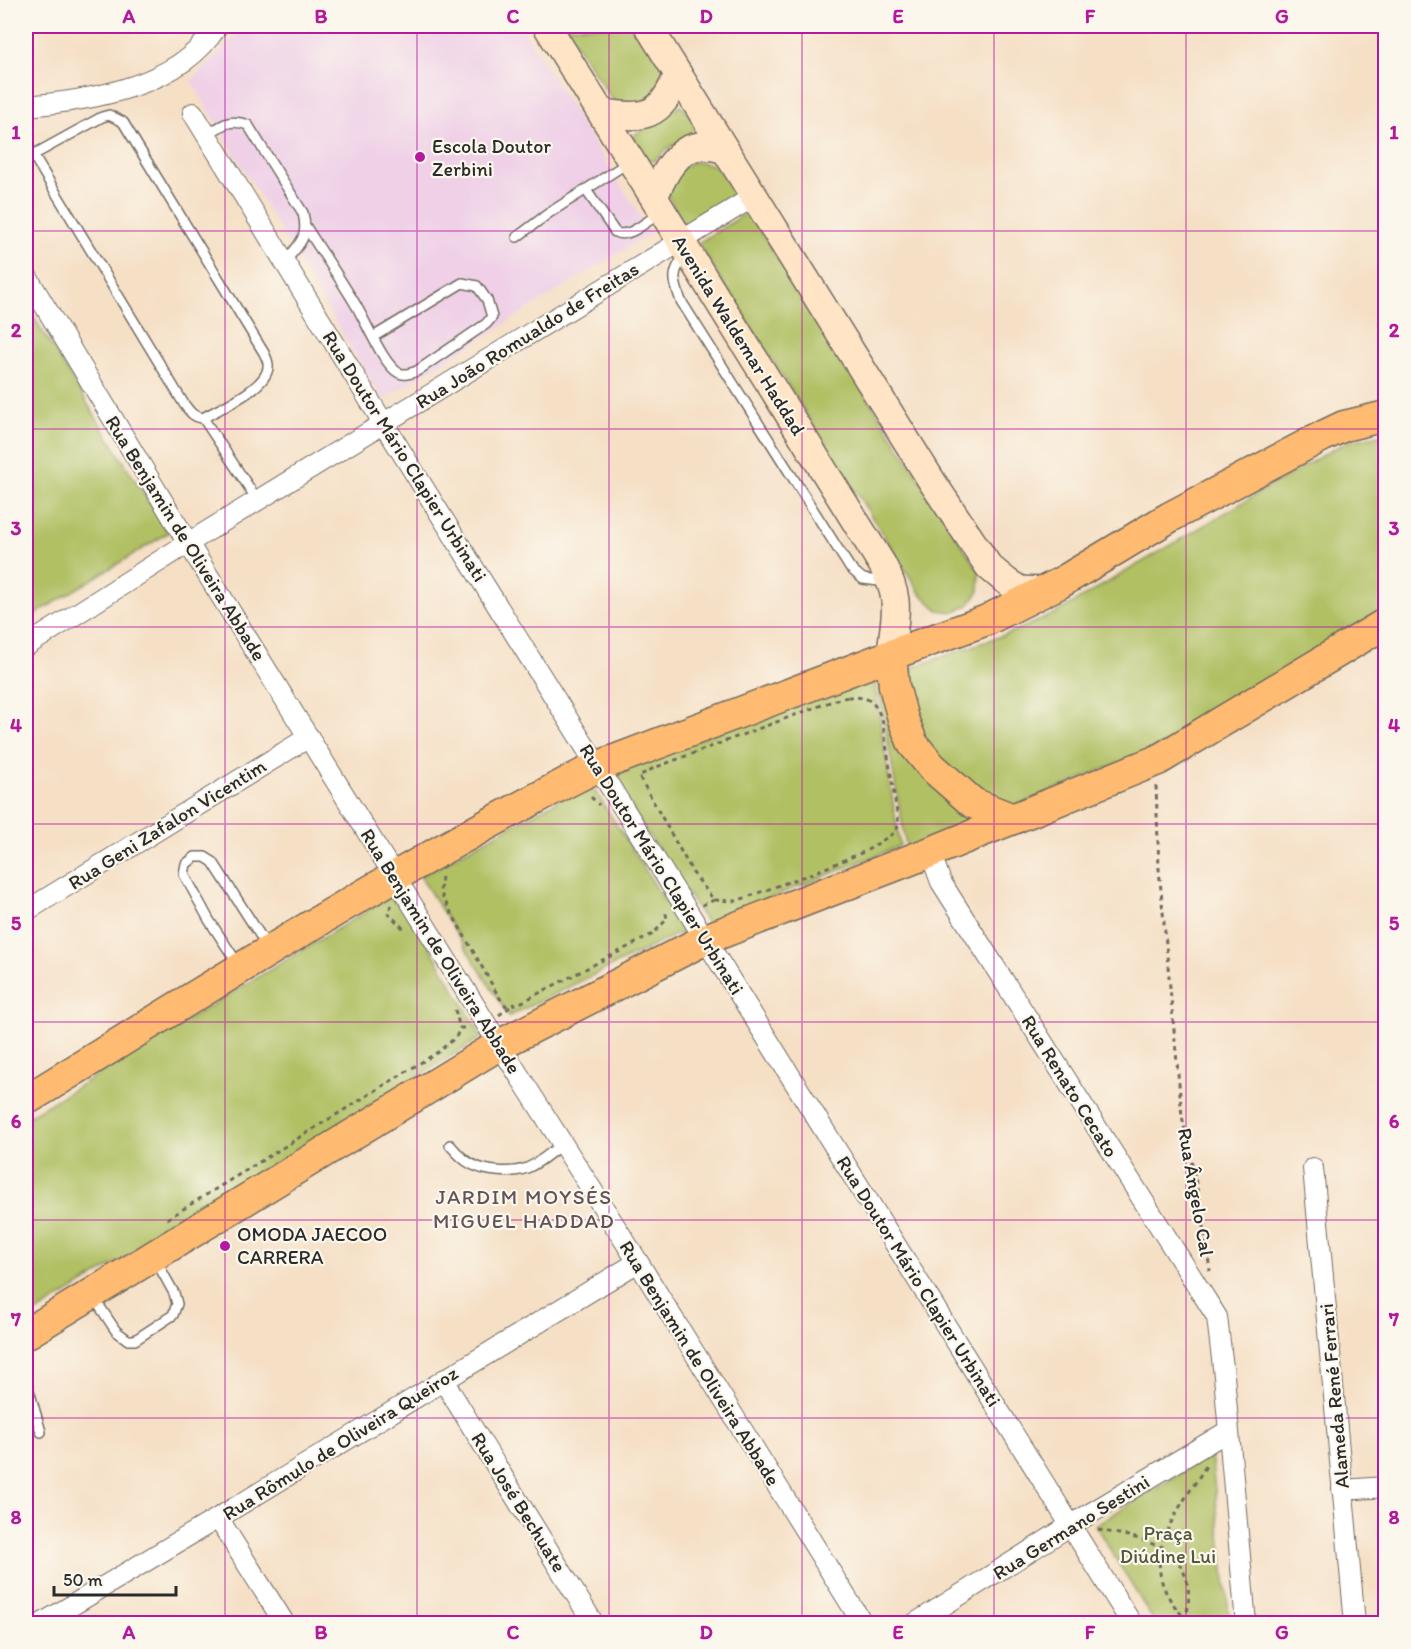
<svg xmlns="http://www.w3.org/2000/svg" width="1411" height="1649" font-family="Itim,sans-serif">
	<rect width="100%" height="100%" fill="#fbf7ec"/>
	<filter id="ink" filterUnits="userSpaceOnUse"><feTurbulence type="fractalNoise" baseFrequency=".0167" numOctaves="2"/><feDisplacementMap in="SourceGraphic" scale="12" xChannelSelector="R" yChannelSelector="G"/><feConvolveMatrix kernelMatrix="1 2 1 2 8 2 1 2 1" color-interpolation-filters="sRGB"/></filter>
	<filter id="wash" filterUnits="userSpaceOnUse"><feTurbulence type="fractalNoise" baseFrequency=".008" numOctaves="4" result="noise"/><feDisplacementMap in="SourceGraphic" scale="24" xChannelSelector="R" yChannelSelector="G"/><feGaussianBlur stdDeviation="1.35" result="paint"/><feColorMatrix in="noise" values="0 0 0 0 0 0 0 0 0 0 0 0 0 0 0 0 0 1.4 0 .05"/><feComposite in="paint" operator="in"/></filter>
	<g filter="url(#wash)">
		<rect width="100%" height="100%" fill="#f5dfc5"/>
		<polygon fill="#efd0e7" points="245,26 520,26 651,233 382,400 191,81"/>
		<g fill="#b0c063" stroke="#6e7647" stroke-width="1.5">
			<polygon points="564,26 640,26 665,70 664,81 653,100 621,105 611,98"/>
			<path d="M680,106C688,110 697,125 696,134L670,147L654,161L643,160L632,140L634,135Z"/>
			<path d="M692,162C720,162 725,172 738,194L684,228L667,193L675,173Z"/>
			<polygon points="748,212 979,571 979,591 969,605 960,609 952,612 938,610 920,593 698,243"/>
			<polygon points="26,305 168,533 26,620"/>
			<polygon points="1385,434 1385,616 1174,740 907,851 877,680 1015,631 1056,613 1335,448 1350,441"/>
			<polygon points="873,675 900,846 707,923 608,773"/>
			<polygon points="590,783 684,931 509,1016 420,876"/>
			<polygon points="398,892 482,1037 26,1319 26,1118"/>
			<polygon points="1211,1455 1230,1623 1155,1623 1095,1525"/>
		</g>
	</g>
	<g filter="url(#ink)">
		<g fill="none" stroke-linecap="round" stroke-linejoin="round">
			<g stroke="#726a61" stroke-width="12">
				<g id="lane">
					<path d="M207,135C222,125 229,118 248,125L303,213C309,238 300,243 285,262"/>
					<polyline points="26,142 33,155"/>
					<path d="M586,190L615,232C628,240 648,220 660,213"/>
					<path d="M306,227C322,252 339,277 354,302C365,319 383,365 399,373C405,376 411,373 417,371L486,324L492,317L487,300L477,286L462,283L373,337"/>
					<polyline points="517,237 549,213 629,162"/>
					<path d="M686,253C671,273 673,279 681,301L850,568L863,579L887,582"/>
					<path d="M203,418C193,417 190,412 184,404L33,155L102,117L109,115L123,122L264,353C266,357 269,363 268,367C267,388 220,408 203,418L258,501"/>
					<polyline points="238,964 209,920 184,874 186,864 195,857 205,857 213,862 267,946"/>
					<path d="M450,1145C456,1152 463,1160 471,1164C486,1172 511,1174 527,1168C540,1163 551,1152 562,1144"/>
					<polyline points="94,1298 116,1331 128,1340 135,1340 173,1315 177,1304 174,1293 155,1259"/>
					<polyline points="26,1380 41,1432"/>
				</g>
			</g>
			<g stroke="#726a61" stroke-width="22">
				<g id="street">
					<path d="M26,106C91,101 181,86 217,26"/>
					<polyline points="193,113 384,424 1132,1624"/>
					<polyline points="26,275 188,543 485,1022 638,1262 863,1624"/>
					<polyline points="26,646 188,543 753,197"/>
					<polyline points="936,850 934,863 941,882 1217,1317 1224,1376 1246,1624"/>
					<polyline points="26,911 309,737"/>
					<polyline points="1313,1168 1355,1624"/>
					<polyline points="443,1380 594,1624"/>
					<polyline points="1342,1490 1386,1487"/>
					<polyline points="218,1518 285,1624"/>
					<polyline points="41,1624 218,1518 638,1262"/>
					<polyline points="914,1624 1071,1525 1228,1431"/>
				</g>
			</g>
			<g stroke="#726a61" stroke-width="30">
				<g id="secondary">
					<path d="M547,26L882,564C903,603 894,614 891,655"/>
					<polyline points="648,26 933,483 989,567 1006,581 1020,590 1042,591 1051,587"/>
					<path d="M601,112C644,120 661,118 678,74"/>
					<path d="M654,197C663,176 677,145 704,146C711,146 717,148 723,149"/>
				</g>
			</g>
			<g stroke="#726a61" stroke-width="33">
				<g id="primary">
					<polyline points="891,655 894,686 903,719 913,744 932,767 973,803 1013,819"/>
					<path d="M26,1100C214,985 401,865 599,766L891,655L987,620L1060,583L1170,517L1323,436L1344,426L1386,416"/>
					<polyline points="26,1334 499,1045 706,939 936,850 1158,760 1386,623"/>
				</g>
			</g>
			<g stroke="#726a61" stroke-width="3" stroke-dasharray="4.5 4.5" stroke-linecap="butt">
				<path d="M848,697C869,697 873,699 882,719L899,825L894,833L866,851L813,873L736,901L714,900L693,873L639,776L654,768L835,700Z"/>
				<polyline points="1156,786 1159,869 1182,1116 1202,1212 1210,1271"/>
				<polyline points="591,797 599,805"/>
				<polyline points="442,877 440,891 443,898 499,997 506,1006 520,1003 653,934 667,919 665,909"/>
				<polyline points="392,905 387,912 406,931"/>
				<polyline points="702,905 714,900"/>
				<polyline points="455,1010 460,1028"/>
				<polyline points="499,1015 513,1005"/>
				<polyline points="26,1128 34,1123"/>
				<polyline points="167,1219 438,1052 456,1037 460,1028 468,1028"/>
				<path d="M1098,1530C1154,1540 1200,1551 1186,1619C1131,1564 1173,1519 1206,1466"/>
				<polyline points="1186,1619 1192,1624"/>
			</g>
			<use href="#lane" stroke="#fff" stroke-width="9"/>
			<use href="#street" stroke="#fff" stroke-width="20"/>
			<use href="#secondary" stroke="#ffe4c6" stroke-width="27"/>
			<use href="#primary" stroke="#febb71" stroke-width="30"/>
		</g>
	</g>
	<path fill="none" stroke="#b5179e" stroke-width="1.5" stroke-opacity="0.55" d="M225,26V1624M417,26V1624M609,26V1624M802,26V1624M994,26V1624M1186,26V1624M26,231H1386M26,429H1386M26,627H1386M26,824H1386M26,1022H1386M26,1220H1386M26,1418H1386"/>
	<g fill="#b5179e" stroke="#fbf7ec" stroke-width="2">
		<circle cx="420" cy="157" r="6"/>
		<circle cx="225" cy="1246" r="6"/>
	</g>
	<g text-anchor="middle" stroke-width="4.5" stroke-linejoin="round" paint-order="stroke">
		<g font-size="20" fill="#2b2b2b" stroke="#fbf7ec" text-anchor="start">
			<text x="432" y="153">Escola Doutor<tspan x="432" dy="23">Zerbini</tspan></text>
			<text x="237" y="1241">OMODA JAECOO<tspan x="237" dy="23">CARRERA</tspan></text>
		</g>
		<g font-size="20" fill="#2b2b2b" stroke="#fbf7ec">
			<text transform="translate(527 335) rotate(-32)" y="7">Rua João Romualdo de Freitas</text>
			<text transform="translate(739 335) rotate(58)" y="7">Avenida Waldemar Haddad</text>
			<text transform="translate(405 456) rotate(58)" y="7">Rua Doutor Mário Clapier Urbinati</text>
			<text transform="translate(186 538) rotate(58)" y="7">Rua Benjamin de Oliveira Abbade</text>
			<text transform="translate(167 824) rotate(-32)" y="7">Rua Geni Zafalon Vicentim</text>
			<text transform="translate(662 869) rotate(58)" y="7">Rua Doutor Mário Clapier Urbinati</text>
			<text transform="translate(441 951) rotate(58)" y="7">Rua Benjamin de Oliveira Abbade</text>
			<text transform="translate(1070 1086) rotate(58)" y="7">Rua Renato Cecato</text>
			<text transform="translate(1196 1192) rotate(80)" y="7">Rua Ângelo Cal</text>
			<text transform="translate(919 1281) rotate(58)" y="7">Rua Doutor Mário Clapier Urbinati</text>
			<text transform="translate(700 1363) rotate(58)" y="7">Rua Benjamin de Oliveira Abbade</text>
			<text transform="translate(1334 1396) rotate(-95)" y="7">Alameda René Ferrari</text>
			<text transform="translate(340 1443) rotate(-32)" y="7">Rua Rômulo de Oliveira Queiroz</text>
			<text transform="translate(519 1502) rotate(58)" y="7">Rua José Bechuate</text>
			<text transform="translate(1071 1527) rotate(-32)" y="7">Rua Germano Sestini</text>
		</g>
		<g font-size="20" fill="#53583c" stroke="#fbf7ec">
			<text x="1168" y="1540">Praça<tspan x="1168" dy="23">Diúdine Lui</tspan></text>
		</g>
		<g font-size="21" letter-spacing="1.5" fill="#62525a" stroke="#fbf7ec">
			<text x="524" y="1204">JARDIM MOYSÉS<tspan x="524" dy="24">MIGUEL HADDAD</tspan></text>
		</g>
	</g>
	<rect width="1411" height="1649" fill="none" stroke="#fbf7ec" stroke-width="66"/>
	<path d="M54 1586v9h122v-9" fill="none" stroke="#2b2b2b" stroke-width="3"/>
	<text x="63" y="1586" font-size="18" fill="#2b2b2b" stroke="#fbf7ec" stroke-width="4.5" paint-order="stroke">50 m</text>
	<rect x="33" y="33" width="1345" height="1583" fill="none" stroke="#b5179e" stroke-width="2"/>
	<g font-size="20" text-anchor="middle" font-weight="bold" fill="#b5179e">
		<text x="129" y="23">A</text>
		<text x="321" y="23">B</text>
		<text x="513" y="23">C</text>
		<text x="706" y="23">D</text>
		<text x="898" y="23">E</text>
		<text x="1090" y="23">F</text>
		<text x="1282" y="23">G</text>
		<text x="16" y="139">1</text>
		<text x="1394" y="139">1</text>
		<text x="16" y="337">2</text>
		<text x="1394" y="337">2</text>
		<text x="16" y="535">3</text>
		<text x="1394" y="535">3</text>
		<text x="16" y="732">4</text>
		<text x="1394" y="732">4</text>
		<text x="16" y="930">5</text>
		<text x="1394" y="930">5</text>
		<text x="16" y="1128">6</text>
		<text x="1394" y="1128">6</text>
		<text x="16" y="1326">7</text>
		<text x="1394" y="1326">7</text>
		<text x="16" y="1524">8</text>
		<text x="1394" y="1524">8</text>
		<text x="129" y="1639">A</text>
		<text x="321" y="1639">B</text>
		<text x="513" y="1639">C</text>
		<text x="706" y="1639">D</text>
		<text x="898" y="1639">E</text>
		<text x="1090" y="1639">F</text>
		<text x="1282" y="1639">G</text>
	</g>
</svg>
